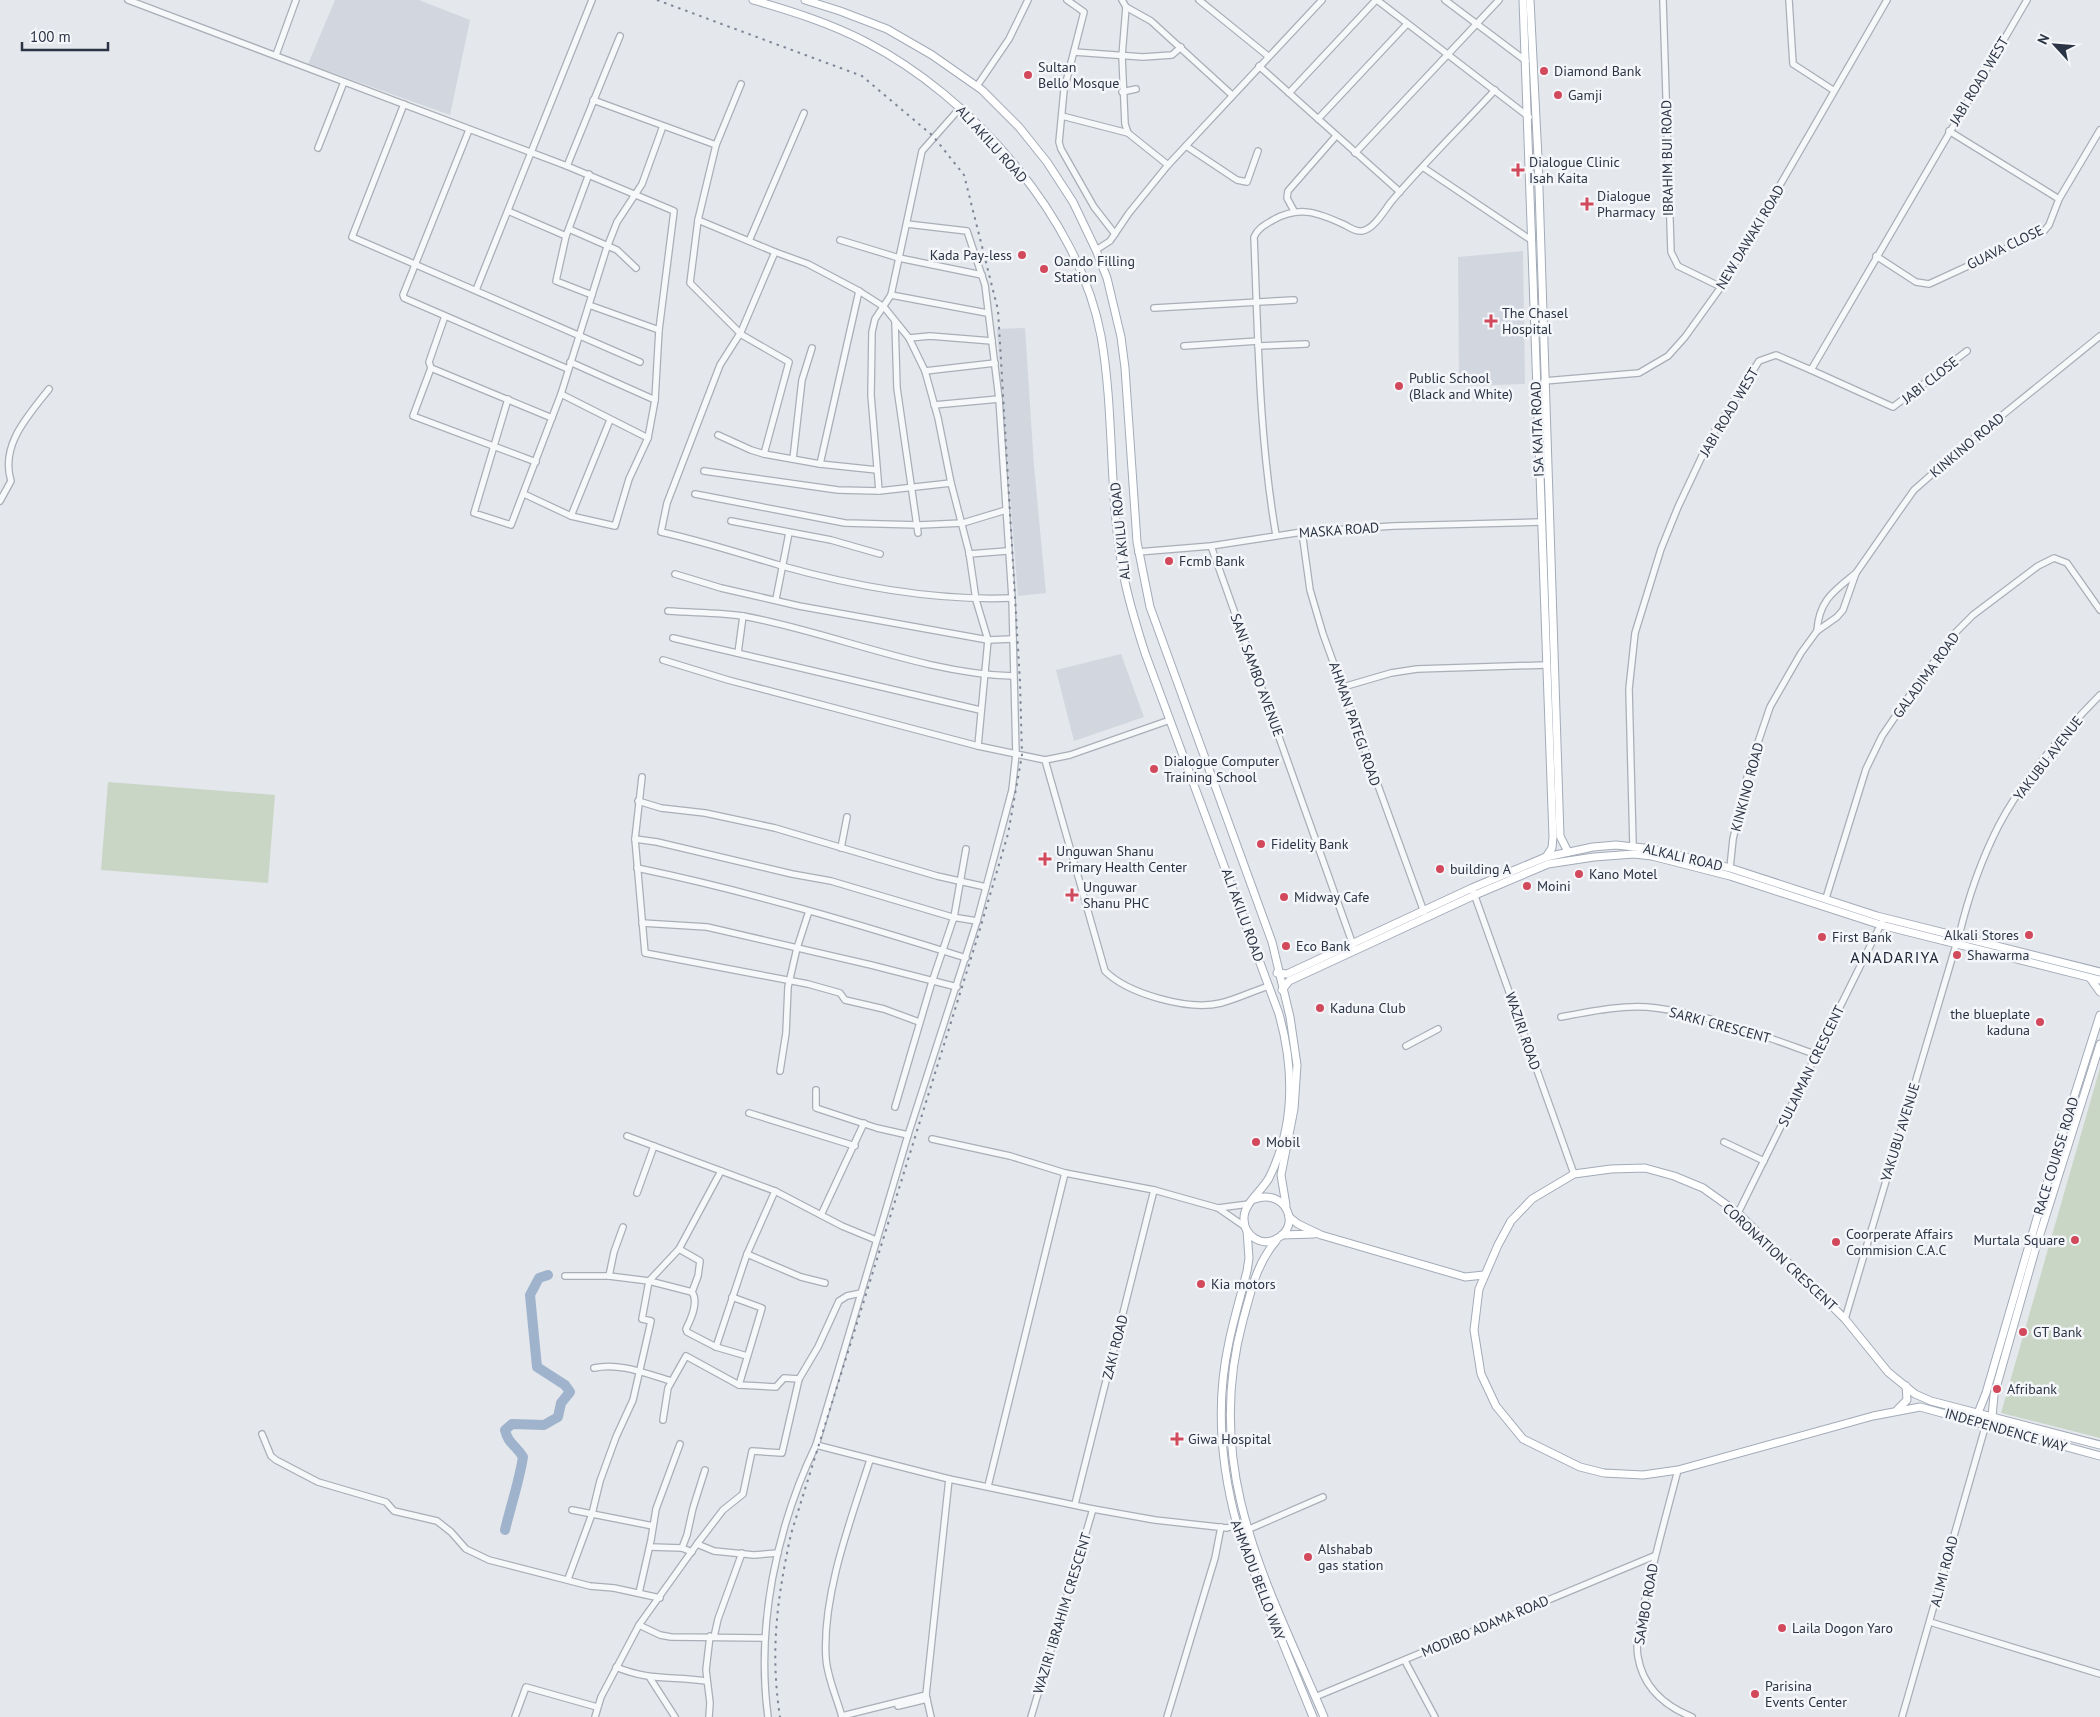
<svg xmlns="http://www.w3.org/2000/svg" width="2100" height="1717" font-family="'PT Sans',sans-serif">
	<rect width="100%" height="100%" fill="#e4e7ec"/>
	<g fill="#d2d6de">
		<polygon points="335,0 419,0 470,20 450,115 308,64"/>
		<polygon points="1523,251 1525,384 1459,386 1458,257"/>
		<polygon points="1025,328 1034,466 1046,593 1018,596 997,329"/>
		<polygon points="1121,654 1144,717 1074,741 1056,670"/>
	</g>
	<g fill="#c9d6c5">
		<polygon points="108,782 275,795 268,883 101,870"/>
		<polygon points="2100,1068 2100,1438 2001,1413"/>
	</g>
	<g fill="none" stroke-linecap="round" stroke-linejoin="round">
		<path stroke="#9fb4cc" stroke-width="10" d="M505,1530C511,1505 519,1482 523,1457C516,1445 508,1444 505,1430L512,1424L544,1425L558,1417L561,1403L570,1392L565,1385L537,1367L530,1295L539,1278L548,1275"/>
		<g stroke="#a9aeb7" stroke-width="8">
			<g id="minor">
				<polyline points="128,0 567,166 674,211 659,330 655,400 648,438 629,479 615,526 571,516 524,494"/>
				<polyline points="1067,0 1084,12 1064,90 1059,142 1061,149 1094,207 1115,234"/>
				<polyline points="1122,0 1126,7 1122,56 1125,124 1128,133 1168,165"/>
				<polyline points="1199,0 1268,56"/>
				<polyline points="1377,0 1529,117"/>
				<polyline points="1445,0 1526,61"/>
				<polyline points="1663,0 1671,252 1678,266 1721,287"/>
				<polyline points="1789,0 1793,64 1833,90"/>
				<polyline points="1126,7 1151,21 1232,95"/>
				<polyline points="1074,52 1143,57 1172,55 1181,47"/>
				<polyline points="276,55 296,0"/>
				<polyline points="1259,66 1400,192"/>
				<polyline points="741,84 716,145 698,220 690,283 742,335 789,362 764,454"/>
				<polyline points="977,86 1009,39 1028,0"/>
				<polyline points="1122,92 1136,89"/>
				<polyline points="1289,93 1376,0"/>
				<polyline points="593,100 716,145"/>
				<polyline points="404,104 352,237 640,362"/>
				<polyline points="1062,116 1128,133"/>
				<polyline points="1318,119 1407,24"/>
				<polyline points="469,130 403,295 404,298 568,369"/>
				<polyline points="1949,131 2059,199"/>
				<polyline points="1186,146 1237,180 1247,182 1258,151"/>
				<polyline points="318,148 344,82"/>
				<polyline points="1355,153 1499,0"/>
				<polyline points="567,166 620,36"/>
				<polyline points="1424,168 1531,240"/>
				<polyline points="589,174 566,236 556,281 592,295"/>
				<polyline points="508,211 566,236"/>
				<polyline points="1294,211 1287,198 1288,191 1336,136"/>
				<polyline points="698,220 775,252 808,264 859,291 884,307 909,338 925,371 938,418 951,483 969,552 976,600 988,640 978,746"/>
				<polyline points="569,229 617,250 636,268"/>
				<polyline points="840,240 899,258 982,275"/>
				<polyline points="749,241 804,113"/>
				<polyline points="1096,250 1110,241 1129,213 1168,165 1322,0"/>
				<path d="M775,252L741,332L720,365L667,503L661,532C702,541 742,554 782,566C857,587 934,601 1012,598"/>
				<polyline points="1876,256 1916,282 1929,284 2044,231 2049,225 2059,199 2100,130"/>
				<polyline points="476,290 592,0"/>
				<polyline points="891,295 987,313"/>
				<polyline points="589,305 659,330"/>
				<polyline points="1154,308 1294,300"/>
				<polyline points="445,316 429,362 431,368 413,416 536,462"/>
				<polyline points="895,322 897,388 918,533"/>
				<polyline points="909,338 930,336 992,341"/>
				<polyline points="1184,346 1258,341"/>
				<polyline points="1258,346 1306,344"/>
				<polyline points="570,362 655,400"/>
				<polyline points="431,368 552,418"/>
				<polyline points="1811,370 1893,407 1967,351"/>
				<polyline points="925,371 995,363"/>
				<polyline points="1544,381 1639,373 1668,356 1685,337 1721,287 1887,0"/>
				<polyline points="561,394 648,438"/>
				<polyline points="508,399 474,513 511,525 561,394 606,250 617,222 642,184 663,126"/>
				<polyline points="934,405 999,399"/>
				<polyline points="718,435 751,450 764,454 820,464 877,470"/>
				<polyline points="793,459 802,380 812,348"/>
				<polyline points="820,464 859,291"/>
				<polyline points="704,471 838,490 879,491 951,483"/>
				<polyline points="879,491 871,395 872,332 875,319 891,295 922,151 960,108"/>
				<polyline points="695,494 845,523 919,525 963,523 1006,510"/>
				<path d="M0,501L11,481C0,445 28,416 49,389"/>
				<polyline points="571,516 610,420"/>
				<polyline points="731,521 831,540 880,554"/>
				<polyline points="1302,532 1310,590 1323,634 1424,912"/>
				<path d="M1276,535C1259,437 1258,336 1254,237C1258,228 1265,225 1273,220C1300,205 1319,213 1345,225C1350,228 1356,232 1362,231C1374,229 1384,211 1391,202C1424,163 1461,127 1495,90"/>
				<polyline points="1211,546 1353,945"/>
				<polyline points="1138,552 1211,546 1302,532 1393,526 1540,522"/>
				<polyline points="969,554 1007,551"/>
				<polyline points="675,574 721,588 799,606 988,640 1013,639"/>
				<polyline points="776,599 789,533"/>
				<path d="M668,611C693,613 719,612 743,616C831,632 925,674 1013,676"/>
				<path d="M1817,631C1819,600 1834,591 1856,573"/>
				<polyline points="673,638 980,710"/>
				<polyline points="738,653 743,616"/>
				<polyline points="663,660 728,680 857,714 978,746 1045,760 1070,755 1170,720"/>
				<polyline points="1343,687 1391,673 1417,669 1546,665"/>
				<path d="M1045,760L1105,971C1128,994 1189,1011 1221,1003C1237,999 1253,991 1269,986"/>
				<polyline points="642,777 635,839 645,953 808,984 840,993 845,1000 884,1009 919,1022"/>
				<polyline points="638,801 661,808 705,813 775,828 937,876 986,887"/>
				<polyline points="635,839 657,842 792,874 831,881 952,917 977,921"/>
				<polyline points="1633,845 1629,689 1635,633 1661,549 1678,507 1711,437 1759,361 1776,355 1811,370 2027,0"/>
				<polyline points="841,848 847,817"/>
				<path d="M637,868C748,891 858,924 966,958"/>
				<polyline points="1730,868 1733,839 1749,769 1770,707 1801,653 1817,631 1837,617 1843,610 1856,573 1897,514 1914,490 1963,447 2100,336"/>
				<polyline points="1472,888 1574,1174"/>
				<polyline points="1826,898 1866,769 1882,736 1914,689 1955,633 1973,615 2038,566 2054,558 2067,563 2100,610"/>
				<polyline points="642,923 707,927 871,965 957,987"/>
				<path d="M1959,936C1968,898 1981,860 1999,825C2022,781 2065,730 2100,695"/>
				<path d="M1561,1017C1592,1011 1625,1004 1656,1008C1711,1015 1764,1036 1817,1055"/>
				<polyline points="1406,1046 1438,1029"/>
				<polyline points="780,1071 786,1033 788,987 797,948 809,911"/>
				<polyline points="816,1090 816,1108 877,1128 908,1135"/>
				<polyline points="895,1107 931,985 954,917 966,849"/>
				<polyline points="749,1113 855,1146"/>
				<polyline points="627,1136 775,1191 842,1226 876,1240"/>
				<polyline points="932,1139 1010,1156 1065,1173 1154,1190 1218,1208 1244,1226"/>
				<polyline points="1724,1142 1764,1161"/>
				<path d="M721,1171L679,1249L700,1261L698,1276L692,1292C699,1302 691,1319 686,1329L687,1332L716,1347L747,1356"/>
				<polyline points="637,1193 654,1146"/>
				<polyline points="1218,1208 1249,1204"/>
				<polyline points="1738,1213 1882,922"/>
				<polyline points="821,1215 864,1123"/>
				<polyline points="747,1254 801,1277 825,1283"/>
				<polyline points="565,1276 609,1276 649,1281 679,1249"/>
				<polyline points="609,1276 614,1252 623,1227"/>
				<polyline points="732,1297 762,1308 739,1385"/>
				<polyline points="1845,1319 1956,945"/>
				<polyline points="716,1347 747,1254 775,1191"/>
				<path d="M594,1368C619,1362 647,1374 671,1381"/>
				<polyline points="663,1420 668,1388 686,1356 739,1385 776,1387 784,1378 799,1379"/>
				<polyline points="262,1434 271,1456 276,1460 318,1482 386,1502 394,1511 437,1521 451,1532 466,1549 489,1560 590,1586 614,1588 660,1598"/>
				<polyline points="816,1445 949,1479 1093,1509 1155,1520 1227,1528 1236,1525"/>
				<path d="M1678,1470C1666,1515 1654,1559 1644,1604C1641,1620 1635,1641 1638,1657C1643,1687 1665,1706 1692,1717"/>
				<polyline points="988,1486 1065,1173"/>
				<polyline points="1075,1504 1154,1190"/>
				<polyline points="572,1510 653,1526"/>
				<polyline points="1247,1530 1323,1497"/>
				<polyline points="697,1544 714,1551 754,1555 778,1553"/>
				<polyline points="650,1547 682,1548"/>
				<polyline points="692,1552 682,1548 687,1535 693,1508 705,1470"/>
				<polyline points="568,1579 592,1514 600,1481 616,1437 633,1400 651,1321 642,1319 649,1281 692,1292"/>
				<polyline points="639,1593 651,1540 656,1509 680,1444"/>
				<polyline points="1930,1622 2100,1674"/>
				<polyline points="639,1625 660,1635 671,1637 765,1638"/>
				<polyline points="714,1637 718,1619 742,1553"/>
				<polyline points="1405,1661 1435,1717"/>
				<path d="M616,1667C649,1681 672,1676 706,1681"/>
				<polyline points="650,1678 675,1717"/>
				<polyline points="1315,1697 1654,1556"/>
				<polyline points="898,1706 927,1699"/>
				<polyline points="842,1716 926,1695"/>
				<polyline points="515,1717 526,1687 597,1707"/>
				<polyline points="595,1717 601,1697 639,1625 697,1544 723,1510 743,1494 752,1451 782,1453 799,1379 818,1347 839,1301 847,1296 861,1293"/>
				<polyline points="709,1717 710,1703 706,1670 710,1636"/>
				<path d="M768,1717C756,1626 776,1528 816,1445L908,1135L977,921L1012,790L1016,754L1012,598L999,399L985,285L967,231L907,224"/>
				<path d="M842,1717C837,1698 827,1677 826,1658C822,1595 851,1519 870,1460"/>
				<polyline points="931,1717 926,1695 949,1479"/>
				<polyline points="1031,1717 1093,1509"/>
				<polyline points="1167,1717 1215,1558 1221,1527"/>
				<polyline points="1902,1717 1986,1424"/>
			</g>
		</g>
		<g stroke="#a3abb8" stroke-width="9">
			<g id="major">
				<path d="M753,0C791,11 830,23 866,42C971,96 1079,217 1101,336C1115,415 1108,498 1124,577C1129,603 1137,628 1145,653L1279,1014C1294,1068 1295,1126 1269,1178C1262,1191 1243,1204 1244,1219C1244,1236 1262,1247 1276,1239C1303,1226 1285,1188 1255,1199"/>
				<polyline points="805,0 840,11 887,29 932,55 982,90 1019,127 1047,162 1073,202 1096,250 1107,278 1121,337 1125,368 1137,542 1150,607 1272,942 1290,1017 1297,1065 1294,1109 1281,1175 1286,1205"/>
				<polyline points="1523,0 1553,837 1552,848 1546,857"/>
				<polyline points="1530,0 1538,158 1560,836 1568,852"/>
				<polyline points="1277,973 1287,974 1472,888 1546,857 1593,847 1616,845 1653,849 1730,868 1877,916 2100,972"/>
				<polyline points="2090,978 2100,992"/>
				<polyline points="1282,990 1289,981 1475,895 1548,864 1594,857 1634,854 1652,856 1730,876 1881,925 2100,980"/>
				<polyline points="1289,1217 1298,1224 1321,1235 1465,1277 1484,1275"/>
				<path d="M1247,1231L1249,1258L1247,1271C1241,1295 1234,1318 1229,1342C1214,1410 1222,1479 1243,1545L1313,1717"/>
				<polyline points="1282,1235 1314,1234"/>
				<path d="M1276,1241C1256,1264 1251,1292 1243,1320C1202,1471 1267,1583 1324,1717"/>
				<polyline points="1898,1409 1907,1400 1906,1386"/>
				<polyline points="1978,1413 1986,1393 2053,1163 2100,1015"/>
				<polyline points="1992,1417 1994,1395 2036,1247 2100,1044"/>
				<polyline points="2100,1445 1931,1401 1915,1394 1888,1372 1845,1319 1738,1213 1703,1188 1674,1176 1645,1168 1611,1169 1574,1174 1532,1199 1511,1221 1498,1245 1479,1289 1474,1330 1481,1374 1496,1406 1523,1439 1580,1467 1604,1473 1643,1475 1678,1470 1873,1416 1920,1407 2100,1456"/>
			</g>
		</g>
		<use href="#minor" stroke="#f7f8fa" stroke-width="5.5"/>
		<use href="#major" stroke="#fff" stroke-width="7"/>
		<path stroke="#7d8696" stroke-width="2" stroke-dasharray="2.5 5" stroke-linecap="butt" d="M657,0L862,76L933,136L964,175L998,310L1020,682L1022,755L1008,834L977,939L791,1534C777,1599 770,1651 780,1717"/>
	</g>
	<g fill="#d1495b" stroke="#f4f6f9" stroke-width="2">
		<circle cx="1544" cy="71" r="5"/>
		<circle cx="1028" cy="75" r="5"/>
		<circle cx="1558" cy="95" r="5"/>
		<path d="M1515.5 162.5h5v5h5v5h-5v5h-5v-5h-5v-5h5z"/>
		<path d="M1584.5 196.5h5v5h5v5h-5v5h-5v-5h-5v-5h5z"/>
		<circle cx="1022" cy="255" r="5"/>
		<circle cx="1044" cy="269" r="5"/>
		<path d="M1488.5 313.5h5v5h5v5h-5v5h-5v-5h-5v-5h5z"/>
		<circle cx="1399" cy="386" r="5"/>
		<circle cx="1169" cy="561" r="5"/>
		<circle cx="1154" cy="769" r="5"/>
		<circle cx="1261" cy="844" r="5"/>
		<path d="M1042.5 851.5h5v5h5v5h-5v5h-5v-5h-5v-5h5z"/>
		<circle cx="1440" cy="869" r="5"/>
		<circle cx="1579" cy="874" r="5"/>
		<circle cx="1527" cy="886" r="5"/>
		<path d="M1069.5 887.5h5v5h5v5h-5v5h-5v-5h-5v-5h5z"/>
		<circle cx="1284" cy="897" r="5"/>
		<circle cx="2029" cy="935" r="5"/>
		<circle cx="1822" cy="937" r="5"/>
		<circle cx="1286" cy="946" r="5"/>
		<circle cx="1957" cy="955" r="5"/>
		<circle cx="1320" cy="1008" r="5"/>
		<circle cx="2040" cy="1022" r="5"/>
		<circle cx="1256" cy="1142" r="5"/>
		<circle cx="2075" cy="1240" r="5"/>
		<circle cx="1836" cy="1242" r="5"/>
		<circle cx="1201" cy="1284" r="5"/>
		<circle cx="2023" cy="1332" r="5"/>
		<circle cx="1997" cy="1389" r="5"/>
		<path d="M1174.5 1431.5h5v5h5v5h-5v5h-5v-5h-5v-5h5z"/>
		<circle cx="1308" cy="1557" r="5"/>
		<circle cx="1782" cy="1628" r="5"/>
		<circle cx="1755" cy="1694" r="5"/>
	</g>
	<g text-anchor="middle" stroke-width="5" stroke-linejoin="round" paint-order="stroke">
		<g font-size="14" fill="#2b3445" stroke="#f4f6f9" text-anchor="start">
			<text x="1038" y="72">Sultan<tspan x="1038" dy="16">Bello Mosque</tspan></text>
			<text x="1554" y="76">Diamond Bank</text>
			<text x="1568" y="100">Gamji</text>
			<text x="1529" y="167">Dialogue Clinic<tspan x="1529" dy="16">Isah Kaita</tspan></text>
			<text x="1597" y="201">Dialogue<tspan x="1597" dy="16">Pharmacy</tspan></text>
			<text x="1012" y="260" text-anchor="end">Kada Pay-less</text>
			<text x="1054" y="266">Oando Filling<tspan x="1054" dy="16">Station</tspan></text>
			<text x="1502" y="318">The Chasel<tspan x="1502" dy="16">Hospital</tspan></text>
			<text x="1409" y="383">Public School<tspan x="1409" dy="16">(Black and White)</tspan></text>
			<text x="1179" y="566">Fcmb Bank</text>
			<text x="1164" y="766">Dialogue Computer<tspan x="1164" dy="16">Training School</tspan></text>
			<text x="1271" y="849">Fidelity Bank</text>
			<text x="1056" y="856">Unguwan Shanu<tspan x="1056" dy="16">Primary Health Center</tspan></text>
			<text x="1450" y="874">building A</text>
			<text x="1589" y="879">Kano Motel</text>
			<text x="1537" y="891">Moini</text>
			<text x="1083" y="892">Unguwar<tspan x="1083" dy="16">Shanu PHC</tspan></text>
			<text x="1294" y="902">Midway Cafe</text>
			<text x="2019" y="940" text-anchor="end">Alkali Stores</text>
			<text x="1832" y="942">First Bank</text>
			<text x="1296" y="951">Eco Bank</text>
			<text x="1967" y="960">Shawarma</text>
			<text x="1330" y="1013">Kaduna Club</text>
			<text x="2030" y="1019" text-anchor="end">the blueplate<tspan x="2030" dy="16">kaduna</tspan></text>
			<text x="1266" y="1147">Mobil</text>
			<text x="1846" y="1239">Coorperate Affairs<tspan x="1846" dy="16">Commision C.A.C</tspan></text>
			<text x="2065" y="1245" text-anchor="end">Murtala Square</text>
			<text x="1211" y="1289">Kia motors</text>
			<text x="2033" y="1337">GT Bank</text>
			<text x="2007" y="1394">Afribank</text>
			<text x="1188" y="1444">Giwa Hospital</text>
			<text x="1318" y="1554">Alshabab<tspan x="1318" dy="16">gas station</tspan></text>
			<text x="1792" y="1633">Laila Dogon Yaro</text>
			<text x="1765" y="1691">Parisina<tspan x="1765" dy="16">Events Center</tspan></text>
		</g>
		<g font-size="14" fill="#2b3445" stroke="#f4f6f9">
			<text transform="translate(1979 81) rotate(-59)" y="5">JABI ROAD WEST</text>
			<text transform="translate(992 144) rotate(48)" y="5">ALI AKILU ROAD</text>
			<text transform="translate(1667 158) rotate(-91)" y="5">IBRAHIM BUI ROAD</text>
			<text transform="translate(1750 237) rotate(-59)" y="5">NEW DAWAKI ROAD</text>
			<text transform="translate(2005 247) rotate(-26)" y="5">GUAVA CLOSE</text>
			<text transform="translate(1930 380) rotate(-38)" y="5">JABI CLOSE</text>
			<text transform="translate(1729 412) rotate(-59)" y="5">JABI ROAD WEST</text>
			<text transform="translate(1537 429) rotate(-92)" y="5">ISA KAITA ROAD</text>
			<text transform="translate(1967 445) rotate(-40)" y="5">KINKINO ROAD</text>
			<text transform="translate(1339 530) rotate(-4)" y="5">MASKA ROAD</text>
			<text transform="translate(1120 531) rotate(-96)" y="5">ALI AKILU ROAD</text>
			<text transform="translate(1257 675) rotate(70)" y="5">SANI SAMBO AVENUE</text>
			<text transform="translate(1926 675) rotate(-54)" y="5">GALADIMA ROAD</text>
			<text transform="translate(1355 724) rotate(71)" y="5">AHMAN PATEGI ROAD</text>
			<text transform="translate(2048 758) rotate(-52)" y="5">YAKUBU AVENUE</text>
			<text transform="translate(1747 787) rotate(-75)" y="5">KINKINO ROAD</text>
			<text transform="translate(1683 857) rotate(13)" y="5">ALKALI ROAD</text>
			<text transform="translate(1243 915) rotate(70)" y="5">ALI AKILU ROAD</text>
			<text transform="translate(1720 1025) rotate(15)" y="5">SARKI CRESCENT</text>
			<text transform="translate(1523 1031) rotate(71)" y="5">WAZIRI ROAD</text>
			<text transform="translate(1811 1066) rotate(-64)" y="5">SULAIMAN CRESCENT</text>
			<text transform="translate(1900 1132) rotate(-73)" y="5">YAKUBU AVENUE</text>
			<text transform="translate(2056 1156) rotate(-73)" y="5">RACE COURSE ROAD</text>
			<text transform="translate(1780 1257) rotate(43)" y="5">CORONATION CRESCENT</text>
			<text transform="translate(1115 1347) rotate(-76)" y="5">ZAKI ROAD</text>
			<text transform="translate(2006 1430) rotate(16)" y="5">INDEPENDENCE WAY</text>
			<text transform="translate(1944 1571) rotate(-75)" y="5">ALIMI ROAD</text>
			<text transform="translate(1258 1580) rotate(69)" y="5">AHMADU BELLO WAY</text>
			<text transform="translate(1646 1604) rotate(-80)" y="5">SAMBO ROAD</text>
			<text transform="translate(1062 1613) rotate(-73)" y="5">WAZIRI IBRAHIM CRESCENT</text>
			<text transform="translate(1485 1626) rotate(-23)" y="5">MODIBO ADAMA ROAD</text>
		</g>
		<g font-size="16" letter-spacing="1" fill="#1d2536" stroke="#f4f6f9">
			<text x="1895" y="963">ANADARIYA</text>
		</g>
	</g>
	<g transform="translate(2055 45) rotate(296)" stroke="#f4f6f9" stroke-width="4" paint-order="stroke">
	<path d="M0-4L9 19L0 12L-9 19Z" fill="#2b3445"/>
	<text y="-8" font-size="14" font-weight="bold" text-anchor="middle" fill="#2b3445">N</text>
	</g>
	<path d="M22 42v8h86v-8" fill="none" stroke="#2b3445" stroke-width="2.5"/>
	<text x="30" y="42" font-size="15" fill="#2b3445" stroke="#f4f6f9" stroke-width="4" paint-order="stroke">100 m</text>
</svg>
